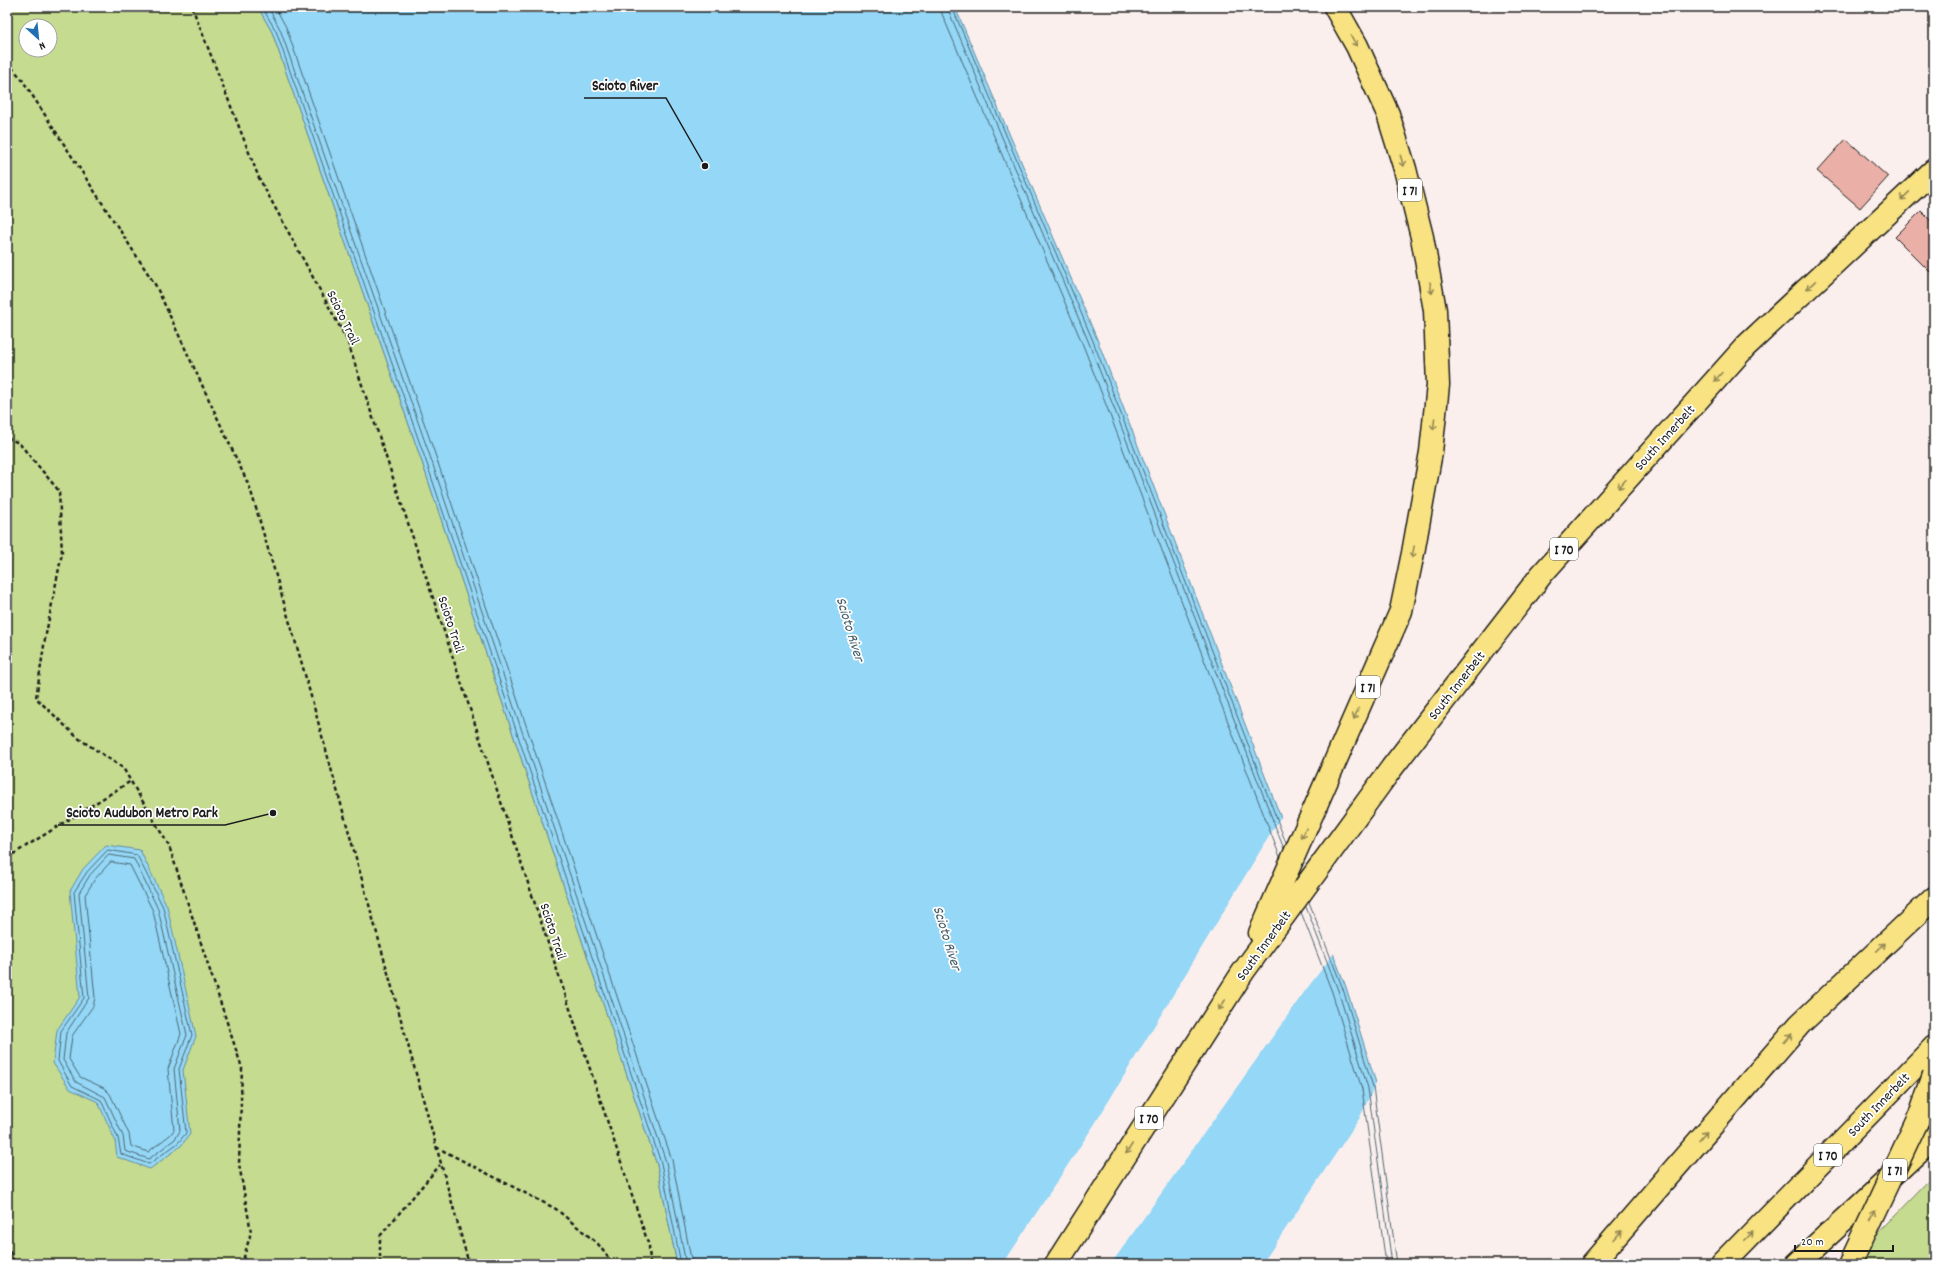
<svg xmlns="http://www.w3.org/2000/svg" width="1941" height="1271" font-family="Dekko,sans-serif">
	<rect width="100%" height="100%" fill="#fbefed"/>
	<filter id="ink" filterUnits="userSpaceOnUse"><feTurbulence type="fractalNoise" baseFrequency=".025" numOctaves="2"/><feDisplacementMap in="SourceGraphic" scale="8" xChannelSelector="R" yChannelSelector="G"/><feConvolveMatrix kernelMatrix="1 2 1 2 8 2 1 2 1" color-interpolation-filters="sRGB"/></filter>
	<g filter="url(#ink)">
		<g fill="#c5db90" stroke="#707c56" fill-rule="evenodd">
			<path d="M7,7H258L272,32L422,462L657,1165L677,1264H7ZM26,26H50V50H26Z"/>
			<polygon points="1934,1175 1934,1264 1846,1264 1855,1256"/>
		</g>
		<g fill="#94d7f6" stroke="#648c9f">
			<polygon points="258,7 955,7 1097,339 1346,987 1377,1086 1401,1264 677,1264 657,1165 422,462 272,32"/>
			<polygon points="106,845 140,850 167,906 196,1036 183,1070 190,1134 181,1146 150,1169 117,1157 115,1140 98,1102 70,1089 53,1063 57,1030 80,997 70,891 83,869"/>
		</g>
		<g fill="#fbefed">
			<polygon points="1282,815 1335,952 1305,991 1111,1264 1003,1264 1096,1122"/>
			<polygon points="1377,1081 1403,1264 1262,1264 1359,1119"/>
		</g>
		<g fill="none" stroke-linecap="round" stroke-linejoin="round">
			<g stroke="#4c6773" stroke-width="1">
				<polyline points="262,7 276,31 426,461 661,1163 681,1264"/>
				<polyline points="268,7 280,29 431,459 666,1162 686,1264"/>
				<polyline points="275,7 286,27 436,457 672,1160 692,1264"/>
				<polyline points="941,7 942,14 1083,345 1280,857"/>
				<polyline points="947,7 1089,343 1284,849"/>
				<polyline points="952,7 1093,341 1286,843"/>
				<polygon points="108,850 137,855 163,907 192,1035 179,1069 186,1133 178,1143 149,1164 121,1154 118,1138 101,1100 72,1086 58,1061 61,1031 84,998 74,892 87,872"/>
				<polygon points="109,855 134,859 158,909 187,1035 174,1069 180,1131 175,1139 149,1159 125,1151 123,1136 105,1097 76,1082 63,1060 66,1033 89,998 79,893 90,875"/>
				<polygon points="111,862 130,865 153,911 181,1034 168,1069 174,1130 170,1135 148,1152 131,1146 129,1134 110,1094 104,1088 80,1077 69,1059 72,1036 93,1006 95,998 85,895 95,879"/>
				<polyline points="1309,902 1343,989 1373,1087 1397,1264"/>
				<polyline points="1306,907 1338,990 1368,1088 1392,1264"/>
				<polyline points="1301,912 1332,992 1362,1089 1386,1264"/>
			</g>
		</g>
		<g fill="#eab0a7" stroke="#1c1c1c">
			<polygon points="1846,139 1888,177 1860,208 1817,171"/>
			<polygon points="1921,211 1934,224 1934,268 1930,272 1895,237"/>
		</g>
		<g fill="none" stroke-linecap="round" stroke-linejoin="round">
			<g stroke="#1c1c1c" stroke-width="25">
				<g id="highway">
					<polyline points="1260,933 1401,611 1413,553 1431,452 1438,385 1435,310 1422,237 1405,169 1388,114 1357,46 1335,7"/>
					<polyline points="1056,1264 1243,972 1391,769 1542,574 1746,346 1934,170"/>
					<polyline points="1592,1264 1800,1024 1934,898"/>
					<polyline points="1722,1264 1934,1047"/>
					<polyline points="1797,1264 1934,1137"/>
				</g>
			</g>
			<g stroke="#1c1c1c" stroke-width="2.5" stroke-dasharray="4 3" stroke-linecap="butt">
				<polyline points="192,7 259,178 347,340 649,1246 650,1264"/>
				<polyline points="7,62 21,78 156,286 250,488 302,664 469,1264"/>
				<polyline points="7,438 19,443 59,491 62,553 45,639 36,698 78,738 123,768 169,846 242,1068 239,1164 251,1232 242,1264"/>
				<polyline points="7,858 131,781"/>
				<polyline points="436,1147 556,1209 598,1244 613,1264"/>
				<polyline points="7,1245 15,1264"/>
				<polyline points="380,1264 380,1236 440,1165"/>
			</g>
			<use href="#highway" stroke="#f8e281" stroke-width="22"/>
			<g stroke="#1c1c1c" stroke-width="25" stroke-linecap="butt">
				<polyline id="highway-bridge" points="1850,1264 1920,1115 1934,1075"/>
			</g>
			<use href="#highway-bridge" stroke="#f8e281" stroke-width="22"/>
		</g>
		<defs><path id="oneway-shaft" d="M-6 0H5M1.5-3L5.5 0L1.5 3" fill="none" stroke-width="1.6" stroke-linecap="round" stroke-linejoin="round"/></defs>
		<g stroke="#958954">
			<use href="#oneway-shaft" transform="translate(1354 41) rotate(60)"/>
			<use href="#oneway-shaft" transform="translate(1402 161) rotate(73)"/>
			<use href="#oneway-shaft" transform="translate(1905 196) rotate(137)"/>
			<use href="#oneway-shaft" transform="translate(1811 285) rotate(137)"/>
			<use href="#oneway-shaft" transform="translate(1431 288) rotate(80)"/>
			<use href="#oneway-shaft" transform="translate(1718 377) rotate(132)"/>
			<use href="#oneway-shaft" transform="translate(1434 424) rotate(96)"/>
			<use href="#oneway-shaft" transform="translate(1622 484) rotate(132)"/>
			<use href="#oneway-shaft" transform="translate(1413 552) rotate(101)"/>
			<use href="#oneway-shaft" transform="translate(1356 714) rotate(114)"/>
			<use href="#oneway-shaft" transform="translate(1304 833) rotate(114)"/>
			<use href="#oneway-shaft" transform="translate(1881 947) rotate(-43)"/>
			<use href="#oneway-shaft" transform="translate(1222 1005) rotate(123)"/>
			<use href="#oneway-shaft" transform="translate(1788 1038) rotate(-49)"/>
			<use href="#oneway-shaft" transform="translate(1703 1136) rotate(-49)"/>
			<use href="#oneway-shaft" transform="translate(1129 1149) rotate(123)"/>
			<use href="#oneway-shaft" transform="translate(1873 1216) rotate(-65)"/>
			<use href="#oneway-shaft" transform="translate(1618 1235) rotate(-49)"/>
			<use href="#oneway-shaft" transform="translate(1749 1236) rotate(-46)"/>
		</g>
	</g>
	<g text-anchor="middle" stroke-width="3.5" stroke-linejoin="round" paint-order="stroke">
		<g fill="#fff" stroke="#606060" stroke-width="1">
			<rect x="1398" y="179" width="24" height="22" rx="3"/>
			<rect x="1550" y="538" width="28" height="22" rx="3"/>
			<rect x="1356" y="676" width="24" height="22" rx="3"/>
			<rect x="1135" y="1107" width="28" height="22" rx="3"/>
			<rect x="1814" y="1144" width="28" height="22" rx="3"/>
			<rect x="1883" y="1159" width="24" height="22" rx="3"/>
		</g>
		<g font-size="13" font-weight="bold" fill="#1c1c1c">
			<text x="1410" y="195">I 71</text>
			<text x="1564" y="554">I 70</text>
			<text x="1368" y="692">I 71</text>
			<text x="1149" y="1123">I 70</text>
			<text x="1828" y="1160">I 70</text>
			<text x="1895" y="1175">I 71</text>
		</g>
		<g font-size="14" fill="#1c1c1c" stroke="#fff">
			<text transform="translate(344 317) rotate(64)" y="5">Scioto Trail</text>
			<text transform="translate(1664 437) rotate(-48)" y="5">South Innerbelt</text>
			<text transform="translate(452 624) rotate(72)" y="5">Scioto Trail</text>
			<text transform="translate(1456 685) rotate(-52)" y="5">South Innerbelt</text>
			<text transform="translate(554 931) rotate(72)" y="5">Scioto Trail</text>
			<text transform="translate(1263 945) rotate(-54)" y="5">South Innerbelt</text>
			<text transform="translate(1878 1104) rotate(-46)" y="5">South Innerbelt</text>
		</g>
		<g font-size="15" font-style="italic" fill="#465d68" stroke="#fff">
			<text transform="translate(851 629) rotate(73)" y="5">Scioto River</text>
			<text transform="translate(948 938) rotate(73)" y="5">Scioto River</text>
		</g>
	</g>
	<path fill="none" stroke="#1c1c1c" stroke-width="1.5" d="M705 166L666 98H584M273 813L225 825H58"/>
	<g fill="#1c1c1c" stroke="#fff" stroke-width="1.5">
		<circle cx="705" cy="166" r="4"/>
		<circle cx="273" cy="813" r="4"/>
	</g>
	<g font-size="15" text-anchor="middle" font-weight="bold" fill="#1c1c1c" stroke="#fff" stroke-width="3.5" stroke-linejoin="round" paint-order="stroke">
		<text x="625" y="90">Scioto River</text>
		<text x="142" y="817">Scioto Audubon Metro Park</text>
	</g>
	<rect width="1941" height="1271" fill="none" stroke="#fff" stroke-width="24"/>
	<rect x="12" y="12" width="1917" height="1247" fill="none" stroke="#1c1c1c" stroke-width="1.5" filter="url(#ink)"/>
	<g transform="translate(38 38) rotate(153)"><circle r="19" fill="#ffffff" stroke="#a4a4a4"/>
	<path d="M0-3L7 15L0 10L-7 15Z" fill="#1f6fb2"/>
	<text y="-6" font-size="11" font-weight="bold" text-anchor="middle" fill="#1c1c1c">N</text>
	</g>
	<path d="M1795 1245v6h98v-6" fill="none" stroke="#1c1c1c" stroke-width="2"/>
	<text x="1801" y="1245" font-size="12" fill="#1c1c1c" stroke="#ffffff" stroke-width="3" paint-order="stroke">20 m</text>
</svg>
